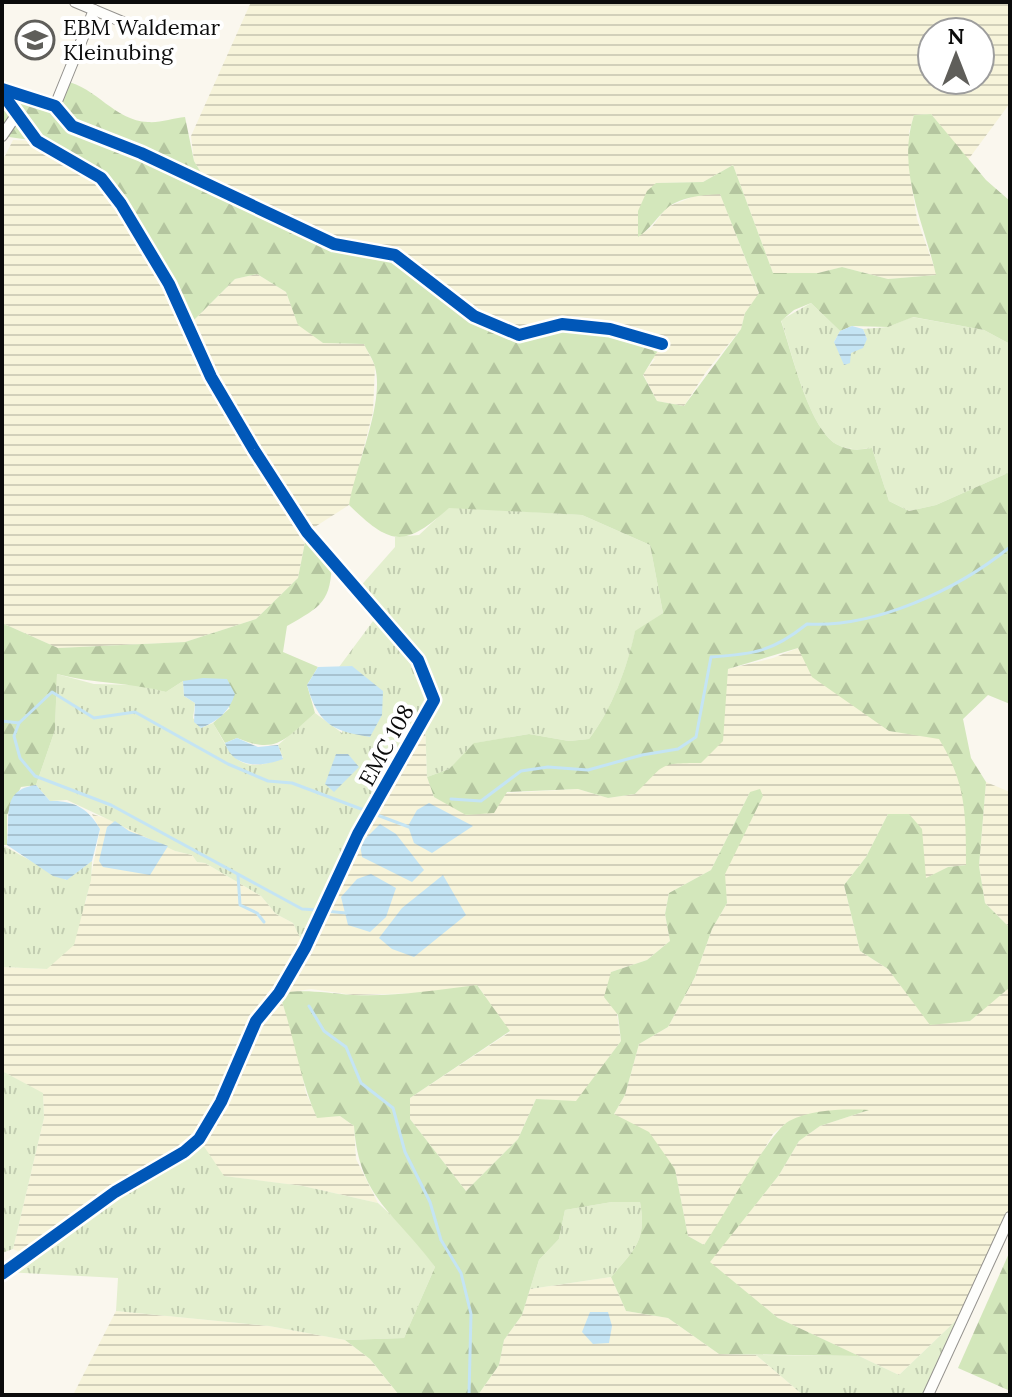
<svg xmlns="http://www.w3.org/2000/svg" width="1012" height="1397" font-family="Lora,serif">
	<defs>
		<pattern id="farmland-rules" width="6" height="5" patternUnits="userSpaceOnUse" patternTransform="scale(2)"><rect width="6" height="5" fill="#f7f4da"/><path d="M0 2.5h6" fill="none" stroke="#d2d0ba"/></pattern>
		<pattern id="grass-tufts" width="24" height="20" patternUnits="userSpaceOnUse" patternTransform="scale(2)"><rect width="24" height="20" fill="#e3efce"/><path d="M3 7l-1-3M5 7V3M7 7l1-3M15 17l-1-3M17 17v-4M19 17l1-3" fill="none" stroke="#c1ccb0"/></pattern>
		<pattern id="forest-firs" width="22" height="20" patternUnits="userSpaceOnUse" patternTransform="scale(2)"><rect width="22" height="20" fill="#d3e7bb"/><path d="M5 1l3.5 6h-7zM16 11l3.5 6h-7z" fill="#b4c59f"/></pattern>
		<pattern id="water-rules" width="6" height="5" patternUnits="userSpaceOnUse" patternTransform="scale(2)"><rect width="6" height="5" fill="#c4e4f4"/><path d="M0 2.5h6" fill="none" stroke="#a7c2d0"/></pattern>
	</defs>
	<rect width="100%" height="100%" fill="#faf7ee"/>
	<g fill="url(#farmland-rules)" fill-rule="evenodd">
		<path d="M251,2H1010V103L968,160L931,114L914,115L909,132L910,176L917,219L937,275L888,279L842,267L818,273H773L733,165L703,182L656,183L638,236L651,228L667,207L695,196L720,193L759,294L745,313L741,329L706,372L684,406L657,401L643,374L655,359L519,335L334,244L211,189L194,161L191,136ZM932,32H980V80H932Z"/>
		<polygon points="13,140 37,141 101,178 188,326 235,279 257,274 286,292 298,324 323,343 364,344 375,366 373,412 349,505 307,532 298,578 256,619 185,642 58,648 2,623 2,162"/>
		<polygon points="798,648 889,731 939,738 957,768 966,811 966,865 948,867 925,879 888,814 866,857 844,885 860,951 888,969 930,1024 970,1021 1010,986 1010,1217 968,1309 899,1375 778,1318 709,1262 779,1175 799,1141 820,1126 866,1111 789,1121 773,1134 730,1208 704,1245 688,1236 675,1169 614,1114 625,1095 639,1044 668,1027 695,977 712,929 727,903 724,874 763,796 750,792 711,870 669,893 665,914 670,941 647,960 611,972 621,1041 576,1102 536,1099 518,1139 466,1191 410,1119 410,1098 510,1032 478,986 418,993 353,995 311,989 279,994 293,1032 306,1093 317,1117 340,1116 354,1126 356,1159 378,1203 303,1186 223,1176 29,1257 13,1249 44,1118 43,1094 2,1071 2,967 47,969 86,901 100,830 92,814 115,821 175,851 192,855 197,862 205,863 261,896 276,914 293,923 305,946 425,718 427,777 434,797 578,789 608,798 635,794 657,768 674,763 701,763 724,701 728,669 773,658"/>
		<polygon points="986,782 1010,792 1010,928 985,903 979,866"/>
		<polygon points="611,1277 626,1311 668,1318 719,1354 756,1355 803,1395 478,1395 499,1365 504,1340 522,1315 530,1289"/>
		<polygon points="116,1311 269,1326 345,1340 370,1359 399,1395 73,1395"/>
	</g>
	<g fill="url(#grass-tufts)">
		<path d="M811,303L840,331L834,342L851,353L867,339L863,329L888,327L912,317L984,330L1010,344V472L936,505L909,511L889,501L872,448C860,450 847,450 836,444C808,426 792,352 781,320Z"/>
		<path d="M449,507L582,515L650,545L663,613L635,632C627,668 612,709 589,739L569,741L529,734L475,743L449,769L427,777L425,720L358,834L305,948L293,923L276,914L261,896L205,863L197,862L192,855L175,851L67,800L50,801L36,785L55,730L57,674L94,684L139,685L166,692L183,681L184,696L195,703L193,718L201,728L213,723C233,757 238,776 283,758L278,745L315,713L342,733L352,666L339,667L379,613L358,589L395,547V537L419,535Z"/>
		<polygon points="2,845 66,880 92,861 91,880 74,945 47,969 2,967"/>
		<polygon points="2,1071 43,1093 44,1118 13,1249 2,1253"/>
		<polygon points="199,1139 224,1176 303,1186 378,1203 410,1232 435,1267 404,1338 345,1340 269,1326 116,1311 118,1278 5,1272"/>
		<path d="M612,1202H640C647,1240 635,1249 611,1277L530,1289L539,1260L559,1239L565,1210Z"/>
		<polygon points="968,1309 928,1395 803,1395 756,1355 859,1356 899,1375"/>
	</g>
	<g fill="url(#forest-firs)">
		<path d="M65,81C96,87 115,121 148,122C160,123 173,118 185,117L194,161L211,189L334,244L395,255L474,316L519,335L562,324L662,344L643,375L657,401L684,406L741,329L745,313L759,293L720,194C702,195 678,197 665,210C655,220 650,229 638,237V211L647,191L656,183L703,182L733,165L773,273H818L842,267L888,279L936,275C924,223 896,170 914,115L931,114L986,180L1010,201V344L984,330L913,317L888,327L852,326L840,331L811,303L794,310L781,321C792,352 808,426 836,444C848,451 860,450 872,448L889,501L909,511L936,505L1010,472V704L988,695L963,719L971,758L986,782L979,866L985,903L1010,928L1009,988L970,1021L930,1025L888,969L860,951L844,885L866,857L888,814H909L922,829L926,878L948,867L966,865C966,814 966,783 939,739L889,731L812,677L798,648L728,669L723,741L701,763C655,763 666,765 635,794L608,798L578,789L507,792L494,813L466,815L434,797L427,777L449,769L474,743L529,734L569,741L589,739C612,709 627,668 635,631L663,613L650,545L582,515L449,508C405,547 392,547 349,505C355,467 385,403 375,367C373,359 367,351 364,344L323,343L298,325L286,292L257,274L235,279L188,326L169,284L101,178L37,141L2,136V89L55,105Z"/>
		<path d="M307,532L332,560C331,602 322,606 287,626L283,652L318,667L307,685L315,713C285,739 277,755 237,738L225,743L213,723L230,708L183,681L166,692C129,682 95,684 57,674L55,730L36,785L21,787L7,815V845H2V623L58,648L185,642L256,619L298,578Z"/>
		<path d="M760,789L763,796L725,874L727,903L712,929L695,977L668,1027L639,1044L625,1095L614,1114L649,1132L675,1169L688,1236L704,1245C721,1221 770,1131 789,1121C813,1109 843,1109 869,1110L820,1126L799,1141L779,1175L710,1262L778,1318L859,1356L719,1354L668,1318L626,1311L611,1277C635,1249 647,1240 640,1202H612L565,1210L559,1239L539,1260L522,1315L504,1340L499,1365L478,1395H399L370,1359L345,1340L404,1338L435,1267C396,1213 359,1199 354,1126L340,1116L317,1118C299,1078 294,1034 279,993C307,989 325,993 353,995C394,997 436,990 477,985L510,1031L410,1098V1119L466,1191L518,1139L536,1099L576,1101L621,1041L618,1015L604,997L611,972L647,960L670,941L665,914L669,893L711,870L750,792Z"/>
		<polygon points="1010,1251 1010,1385 1008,1390 958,1368"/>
	</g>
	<g fill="url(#water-rules)">
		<polygon points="852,326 863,329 867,339 863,348 851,353 850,363 844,365 834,342 840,331"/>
		<path d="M352,666L383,691L382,715L370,737C331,731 318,723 307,685L318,667Z"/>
		<path d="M203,678L227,679L235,694C229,712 218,721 201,728L194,722L195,703L184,696L183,681Z"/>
		<path d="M237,738L258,747L278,745L283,759C262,767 233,769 225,743Z"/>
		<polygon points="336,754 348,754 359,767 334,792 325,784"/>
		<path d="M36,785L50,801C74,800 89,809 100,829L92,861L67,880L53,876L7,845C11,817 0,790 36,785Z"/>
		<polygon points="429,803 473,826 432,853 414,843 408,826 417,810"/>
		<polygon points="115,821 129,831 168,846 150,875 103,867 99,861 107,827"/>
		<polygon points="380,824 396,834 424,870 412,882 362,857 360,844"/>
		<polygon points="371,874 396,888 386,917 370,932 348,925 341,897 357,879"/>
		<polygon points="443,875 466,915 414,957 392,949 379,938 402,908"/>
		<polygon points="590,1312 608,1312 612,1326 609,1343 593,1344 582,1332"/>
	</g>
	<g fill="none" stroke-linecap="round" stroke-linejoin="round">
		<g stroke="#c4e4f4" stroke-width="3">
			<polyline points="2,721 19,723 52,692 94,718 135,712 228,764 268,781 292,783 409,827"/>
			<polyline points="19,723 14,736 20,758 35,776 111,805 302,909 318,910"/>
			<path d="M451,799L481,801L521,771L548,767L588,770L642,755L678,749L696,737L711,657C754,654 772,652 807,624C875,628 957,590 1010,547"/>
			<polyline points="238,875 240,905 257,913 264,922"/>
			<polyline points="325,911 346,913"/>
			<polyline points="309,1006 324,1031 346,1047 361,1083 393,1108 405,1152 430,1202 441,1240 461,1273 471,1314 469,1395"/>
		</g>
		<g stroke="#93918d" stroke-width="12">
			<g id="minor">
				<polyline points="75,2 142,30"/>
				<polyline points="2,89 55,106 72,126 141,153 334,244 395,255 474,316 519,335 562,324 610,329 662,344"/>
				<polyline points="2,93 37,141 101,178 121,204 169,284 211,377 254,450 307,532 418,660 434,700 358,834 305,948 279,993 256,1021 221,1102 199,1139 184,1152 115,1192 2,1274"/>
				<polyline points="55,106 94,10"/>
				<polyline points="2,136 17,114"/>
				<polyline points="928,1395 1010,1217"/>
			</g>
		</g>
		<use href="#minor" stroke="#fefefc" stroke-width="10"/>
		<g stroke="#fff" stroke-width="17">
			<g id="cycleway">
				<polyline points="2,89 55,106 72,126 141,153 334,244 395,255 474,316 519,335 562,324 610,329 662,344"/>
				<polyline points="2,93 37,141 101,178 121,204 169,284 211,377 254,450 307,532 418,660 434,700 358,834 305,948 279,993 256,1021 221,1102 199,1139 184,1152 115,1192 2,1274"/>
			</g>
		</g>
		<use href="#cycleway" stroke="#0057b8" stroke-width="12"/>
	</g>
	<defs>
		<g id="school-ring" transform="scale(2)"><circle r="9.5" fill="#fff" stroke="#5f5e5a" stroke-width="1.5"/><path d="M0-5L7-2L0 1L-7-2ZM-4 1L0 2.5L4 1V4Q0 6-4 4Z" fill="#5f5e5a"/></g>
	</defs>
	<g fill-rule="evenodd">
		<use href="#school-ring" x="35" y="40"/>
	</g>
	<g text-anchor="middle" stroke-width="8" stroke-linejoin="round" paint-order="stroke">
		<g font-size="22" fill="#0b0b0b" stroke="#fff" text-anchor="start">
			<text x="63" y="35">EBM Waldemar<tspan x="63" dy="25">Kleinubing</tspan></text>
		</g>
		<g font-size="22" fill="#0b0b0b" stroke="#fff">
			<text transform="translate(386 745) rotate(-61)" y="8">EMC 108</text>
		</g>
	</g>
	<rect width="1012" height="1397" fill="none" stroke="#0b0b0b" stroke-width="8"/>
	<g transform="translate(956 56)"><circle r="38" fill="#ffffff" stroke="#9d9d9d" stroke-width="2"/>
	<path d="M0-6L14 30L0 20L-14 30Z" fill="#5f5e5a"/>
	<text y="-12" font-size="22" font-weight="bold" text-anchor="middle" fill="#0b0b0b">N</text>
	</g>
</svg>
